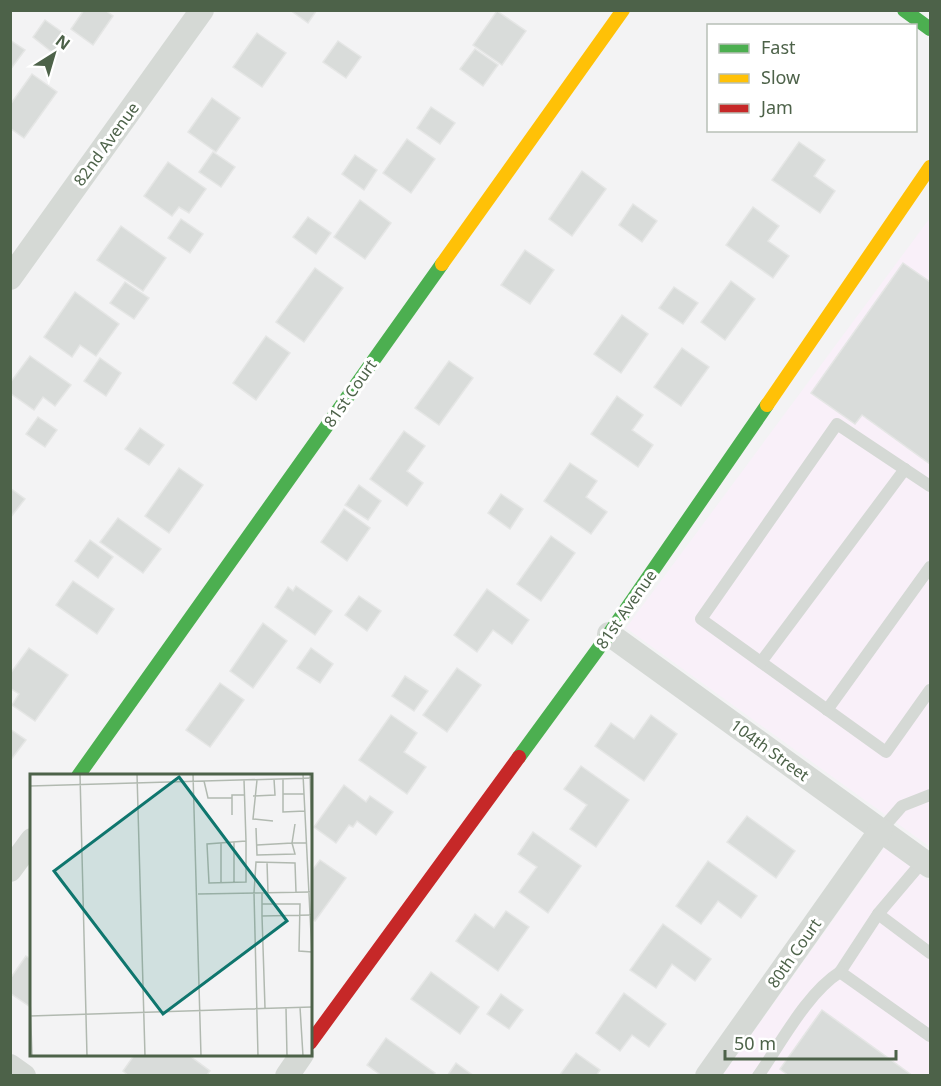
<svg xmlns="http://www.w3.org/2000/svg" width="941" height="1086" font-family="'Noto Sans',sans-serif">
	<rect width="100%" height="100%" fill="#f3f3f4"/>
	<g fill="#f9f0f9">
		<polygon points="930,218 930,847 626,628"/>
		<polygon points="885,847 930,882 930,1075 722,1076"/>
	</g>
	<g fill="#d9dcda" stroke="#e5e6e5" stroke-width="1.5">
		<polygon points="84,10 105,10 113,16 93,45 71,29"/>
		<polygon points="290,10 317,10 308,23"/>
		<polygon points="497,11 526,31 502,65 473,45"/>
		<polygon points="45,20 66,35 53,53 33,37"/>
		<polygon points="257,33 286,53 262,87 233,67"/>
		<polygon points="10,40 25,50 10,70"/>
		<polygon points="338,41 361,57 346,78 323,62"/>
		<polygon points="475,49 498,65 483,86 460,69"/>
		<polygon points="32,74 57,92 24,138 10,128 10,105"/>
		<polygon points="212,98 240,118 216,152 188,132"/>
		<polygon points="431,107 455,123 440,144 417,128"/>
		<polygon points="407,139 435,159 411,193 383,173"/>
		<polygon points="799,142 825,160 814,176 835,191 820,213 772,180"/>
		<polygon points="213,152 235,167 221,187 199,172"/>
		<polygon points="355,155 377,170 364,190 342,174"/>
		<polygon points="168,162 206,189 189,213 179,207 172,216 144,196"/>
		<polygon points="582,171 606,189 572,236 549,219"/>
		<polygon points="360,200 391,223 365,259 334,237"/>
		<polygon points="633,204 657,221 642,242 619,225"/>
		<polygon points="753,207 779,226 768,241 789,256 773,278 726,245"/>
		<polygon points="308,217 331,233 316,254 293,237"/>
		<polygon points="181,219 203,234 190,253 168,238"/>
		<polygon points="121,226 166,258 143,291 97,260"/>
		<polygon points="525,250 554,270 530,304 501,285"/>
		<polygon points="903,263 930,282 930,464 862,415 855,424 811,393"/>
		<polygon points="315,268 343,288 304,342 276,322"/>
		<polygon points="731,281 755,299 725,340 701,322"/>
		<polygon points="125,282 149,298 134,319 110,303"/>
		<polygon points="674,287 698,303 683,324 659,308"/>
		<polygon points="75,292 119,324 96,356 80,345 72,357 44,337"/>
		<polygon points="622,315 648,334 621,373 594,354"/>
		<polygon points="266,336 290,353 256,400 233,383"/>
		<polygon points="682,348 709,367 681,406 654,387"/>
		<polygon points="30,356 71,385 55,406 43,397 34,410 10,393 10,383"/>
		<polygon points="100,358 121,373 106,396 84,381"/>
		<polygon points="449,361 473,378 439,425 415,408"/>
		<polygon points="617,396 643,415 632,430 653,445 638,467 591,434"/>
		<polygon points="38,417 57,430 45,447 26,434"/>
		<polygon points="140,428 164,445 149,465 125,449"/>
		<polygon points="404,431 425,446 407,471 423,483 407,506 370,479"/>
		<polygon points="570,463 597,481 586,497 607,512 591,534 544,501"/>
		<polygon points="179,468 203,485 169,533 145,516"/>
		<polygon points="359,485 381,501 368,520 345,505"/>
		<polygon points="10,488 25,499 10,518"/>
		<polygon points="501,494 523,509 510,529 488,513"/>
		<polygon points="344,509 370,528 347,561 321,542"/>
		<polygon points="118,518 161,549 143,573 100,542"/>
		<polygon points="551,536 575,553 541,601 517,584"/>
		<polygon points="90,540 113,557 98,578 75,561"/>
		<polygon points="73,581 114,609 97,634 56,605"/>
		<polygon points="296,586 332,611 315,635 275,607 288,587 293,591"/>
		<polygon points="487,589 529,620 512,644 493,630 477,652 454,635"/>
		<polygon points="359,596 381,611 367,631 345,615"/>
		<polygon points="263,623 287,641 253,688 230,671"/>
		<polygon points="29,648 68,675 35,721 12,705 19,694 10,688 10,674"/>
		<polygon points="311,648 333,664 320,683 297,668"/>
		<polygon points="457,668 481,685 447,732 423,715"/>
		<polygon points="405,676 428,691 414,711 392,696"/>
		<polygon points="220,683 244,700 210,747 186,730"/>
		<polygon points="391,715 417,733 404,752 426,767 407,794 359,760"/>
		<polygon points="651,715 677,734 644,781 595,746 611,723 634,739"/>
		<polygon points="10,729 26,740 10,761"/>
		<polygon points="581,766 629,800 596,847 570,829 587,805 564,789"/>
		<polygon points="344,785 366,802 370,796 393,812 376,835 357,821 353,827 349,825 336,843 314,827"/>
		<polygon points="747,816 795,851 776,878 727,842"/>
		<polygon points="533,832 581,866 548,913 519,892 537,867 518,854"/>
		<polygon points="320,860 346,878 315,921 310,918 310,873"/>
		<polygon points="708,861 757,896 741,918 718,901 701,924 676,906"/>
		<polygon points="506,911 529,927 498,971 456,941 475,914 494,928"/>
		<polygon points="663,924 711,959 695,981 672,964 656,988 630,970"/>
		<polygon points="26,956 32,960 32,1008 10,993 10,979"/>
		<polygon points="431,972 479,1007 460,1034 411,999"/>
		<polygon points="624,993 666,1024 649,1047 632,1035 620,1051 596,1033"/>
		<polygon points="501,994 523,1010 509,1029 487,1014"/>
		<polygon points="822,1010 913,1076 789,1076 780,1069"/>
		<polygon points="386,1038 435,1073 433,1076 382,1076 367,1065"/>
		<polygon points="576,1053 600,1070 596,1076 559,1076"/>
		<polygon points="135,1054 187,1054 210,1071 206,1076 129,1076 123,1071"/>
		<polygon points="456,1063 474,1076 447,1076"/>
	</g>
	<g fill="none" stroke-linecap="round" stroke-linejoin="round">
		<g stroke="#d5d9d5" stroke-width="12">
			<polyline points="930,486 837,424 701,619 886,752 930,690"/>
			<polyline points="761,662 905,469"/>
			<polyline points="827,710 930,567"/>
			<polyline points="881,830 902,806 930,795"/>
			<polyline points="923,861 878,914 840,972 930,1036"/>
			<polyline points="878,914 930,953"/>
			<path d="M758,1076C781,1043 807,993 840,972"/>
		</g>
		<g stroke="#d5d9d5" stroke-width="24">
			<polyline points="10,278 202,10"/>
			<polyline points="609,634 930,866"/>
			<polyline points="10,870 32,840"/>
			<polyline points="10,1066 24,1076"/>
			<polyline points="287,1076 302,1054"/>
			<polyline points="707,1076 881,830"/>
		</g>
		<g stroke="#4caf50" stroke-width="14">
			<polyline points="904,10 930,29"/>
			<polyline points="519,757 609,634 767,405"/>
			<polyline points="78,776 442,264"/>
		</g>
		<g stroke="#ffc107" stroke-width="14">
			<polyline points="442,264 623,10"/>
			<polyline points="767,405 930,167"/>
		</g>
		<polyline stroke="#c62828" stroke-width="14" points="310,1043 519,757"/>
	</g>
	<g text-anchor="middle" stroke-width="6" stroke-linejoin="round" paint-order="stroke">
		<g font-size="16" fill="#4d6249" stroke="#fff">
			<text transform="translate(106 144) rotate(-54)" y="6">82nd Avenue</text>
			<text transform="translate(350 393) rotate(-55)" y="6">81st Court</text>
			<text transform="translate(626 609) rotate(-55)" y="6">81st Avenue</text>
			<text transform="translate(770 750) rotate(36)" y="6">104th Street</text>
			<text transform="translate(794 953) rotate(-55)" y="6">80th Court</text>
		</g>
	</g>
	<g transform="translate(30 774)">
		<rect width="282" height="282" fill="#f3f3f4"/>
		<path fill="none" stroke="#b1b9b0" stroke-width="1.5" d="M50,0L57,282M107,0L115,282M163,0L171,282M273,0L282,180M280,0L282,71M253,5V38L275,37M214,6L216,67V108L179,109L177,70L216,67M227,6L223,45L243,47M174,7L178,24H202M0,12L282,4M253,20H274M223,22L245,21L244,5M202,41V21H214M226,54L227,81L265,80L262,69H276M204,68V108M191,69V109M227,71L262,69L265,50M237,88L238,119M232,119V142L282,141M168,120L280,118M232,130H270L269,177L282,178M232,142L235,234M0,224L2,282M270,233L273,282M256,234L257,282M0,242L282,233M228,282L224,119L226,88L265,89L266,118"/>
		<path fill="#0f766e" fill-opacity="0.15" stroke="#0f766e" stroke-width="3" d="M149,3L257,147L133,240L24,97Z"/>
		<rect width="282" height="282" fill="none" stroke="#4d6249" stroke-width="3"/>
	</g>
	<rect width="941" height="1086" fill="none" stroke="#4d6249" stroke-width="24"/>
	<rect x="707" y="24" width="210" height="108" fill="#ffffff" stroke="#b8c0b6" stroke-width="1.5"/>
	<rect x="719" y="44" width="30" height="9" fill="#4caf50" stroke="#b8c0b6" stroke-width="1.5"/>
	<text x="761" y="54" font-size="18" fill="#4d6249">Fast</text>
	<rect x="719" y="74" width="30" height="9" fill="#ffc107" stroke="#b8c0b6" stroke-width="1.5"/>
	<text x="761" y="84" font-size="18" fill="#4d6249">Slow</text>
	<rect x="719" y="104" width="30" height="9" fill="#c62828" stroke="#b8c0b6" stroke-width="1.5"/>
	<text x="761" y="114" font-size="18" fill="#4d6249">Jam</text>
	<g transform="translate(54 54) rotate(37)" stroke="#ffffff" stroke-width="4.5" paint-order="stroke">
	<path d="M0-4.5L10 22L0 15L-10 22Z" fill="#4d6249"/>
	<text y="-9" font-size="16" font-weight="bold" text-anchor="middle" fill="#4d6249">N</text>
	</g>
	<path d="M725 1050v9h171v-9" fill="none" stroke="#4d6249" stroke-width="3"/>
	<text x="734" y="1050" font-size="18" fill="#4d6249" stroke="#ffffff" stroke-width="4.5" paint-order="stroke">50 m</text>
</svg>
